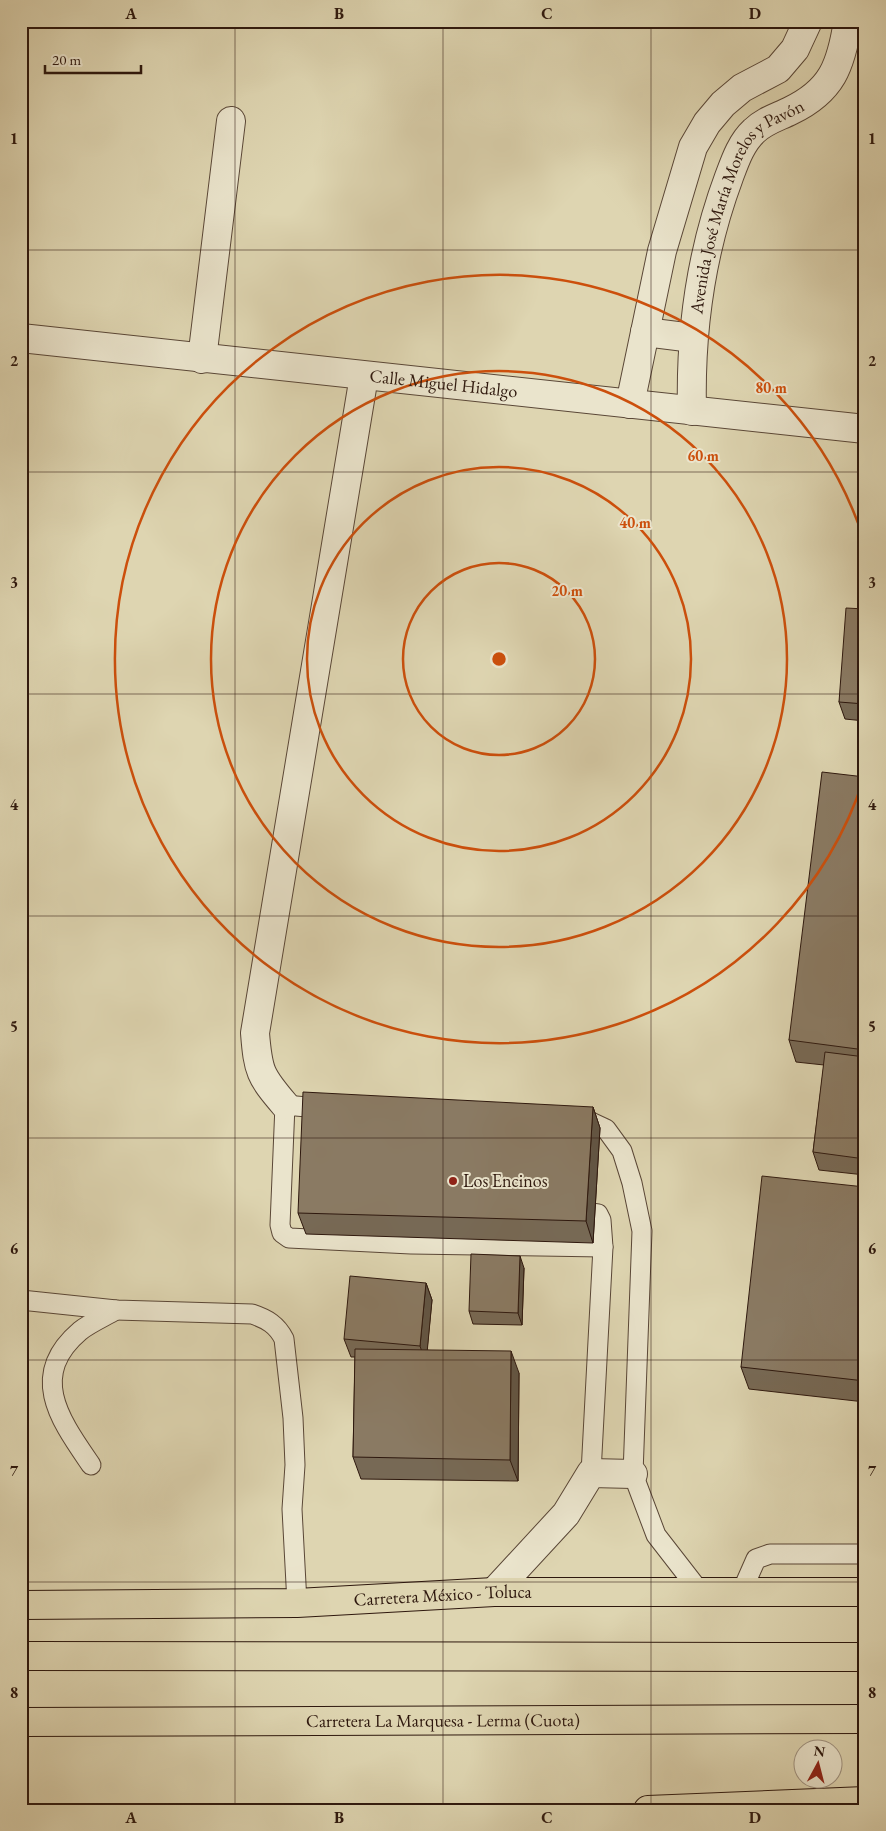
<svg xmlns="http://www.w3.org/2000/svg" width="886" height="1831" font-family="'EB Garamond',serif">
	<rect width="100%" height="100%" fill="#ded5b1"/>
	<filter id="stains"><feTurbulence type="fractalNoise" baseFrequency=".004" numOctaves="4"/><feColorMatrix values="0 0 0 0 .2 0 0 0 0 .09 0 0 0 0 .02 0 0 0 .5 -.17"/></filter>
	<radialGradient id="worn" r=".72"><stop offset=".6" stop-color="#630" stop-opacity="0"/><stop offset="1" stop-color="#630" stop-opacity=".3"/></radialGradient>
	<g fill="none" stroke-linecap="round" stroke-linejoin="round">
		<g stroke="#5a4737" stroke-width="21">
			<g id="service">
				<polyline points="329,1109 285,1105 280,1225 282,1233 289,1238 411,1244 603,1247"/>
				<polyline points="576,1120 591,1122 606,1129 622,1151 632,1183 642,1231 633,1474 656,1535 701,1593"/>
				<polyline points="571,1210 598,1214 601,1220 603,1247 591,1473"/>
				<path d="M21,1300L116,1310L252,1314C267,1319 277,1325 284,1339L293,1418L295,1465L292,1509L297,1603"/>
				<path d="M91,1465C61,1421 27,1376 80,1331C90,1323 104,1317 116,1310"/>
				<polyline points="741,1593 756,1559 770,1554 865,1554"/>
			</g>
		</g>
		<g stroke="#5a4737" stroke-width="30">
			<g id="minor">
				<polyline points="645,332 693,338"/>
				<path id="s1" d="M21,338L865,429"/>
				<polyline points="202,359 231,121"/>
				<polyline points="630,404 662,251 693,147 707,123 723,104 742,88 778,69 795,49 808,21"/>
				<path id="s2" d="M692,411C690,331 701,252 729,177C735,161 741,143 754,131C764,121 778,117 790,111C832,91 841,66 848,21"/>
				<path d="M285,1105C260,1076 258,1071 255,1033L364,376"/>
				<polyline points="494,1592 566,1514 591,1473 633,1474"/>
			</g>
		</g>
		<g stroke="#2e180e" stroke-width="30">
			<g id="motorway">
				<path id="s3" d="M21,1605L297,1603L494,1592H865"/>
				<polyline points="21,1656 865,1657"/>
				<path id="s4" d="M21,1722L865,1719"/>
				<polyline points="648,1810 865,1801"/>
			</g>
		</g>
		<use href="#service" stroke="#eae4cc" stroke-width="19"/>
		<use href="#minor" stroke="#eae4cc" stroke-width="28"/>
		<use href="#motorway" stroke="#ded5b1" stroke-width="28"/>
	</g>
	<g fill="#776955" stroke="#2e180e">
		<polygon points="865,609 865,721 845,719 839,702"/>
		<polygon points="865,777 865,1175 819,1170 813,1152 824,1065 796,1062 789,1040"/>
		<polygon points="593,1107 600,1128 593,1243 306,1234 298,1213"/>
		<polygon points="865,1187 865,1402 749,1389 741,1367"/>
		<polygon points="524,1268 522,1325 473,1324 469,1311"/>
		<polygon points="426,1283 432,1300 427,1350 519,1373 518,1481 361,1479 353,1457 355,1357 351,1357 344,1339"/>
	</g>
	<g fill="#615545" stroke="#2e180e">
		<polygon points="593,1107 600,1128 593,1243 586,1221"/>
		<polygon points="520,1256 524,1268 522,1325 518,1313"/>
		<polygon points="426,1283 432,1300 426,1364 420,1346"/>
		<polygon points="511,1351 519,1373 518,1481 510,1460"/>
	</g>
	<g fill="#8a7a63" stroke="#2e180e">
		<polygon points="846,608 865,609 865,704 839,702"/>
		<polygon points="822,772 865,777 865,1050 789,1040"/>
		<polygon points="825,1052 865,1057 865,1159 813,1152"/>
		<polygon points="303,1092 593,1107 586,1221 298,1213"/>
		<polygon points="762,1176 865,1187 865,1381 741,1367"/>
		<polygon points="471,1254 520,1256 518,1313 469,1311"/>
		<polygon points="350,1276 426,1283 420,1346 344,1339"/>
		<polygon points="355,1349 511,1351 510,1460 353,1457"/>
	</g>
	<path fill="none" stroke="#2e180e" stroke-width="1" stroke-opacity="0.55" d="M235,21V1810M443,21V1810M651,21V1810M21,250H865M21,472H865M21,694H865M21,916H865M21,1138H865M21,1360H865M21,1582H865"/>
	<g fill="none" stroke="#cc4f0c" stroke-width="2.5">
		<circle cx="499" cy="659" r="96"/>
		<circle cx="499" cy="659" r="192"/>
		<circle cx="499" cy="659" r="288"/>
		<path d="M864 778A384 384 0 1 1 864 540"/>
	</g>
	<circle fill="#8f2418" stroke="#eae4cc" stroke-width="2" cx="453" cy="1181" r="5"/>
	<g text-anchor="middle" stroke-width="4" stroke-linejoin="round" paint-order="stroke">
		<g font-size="18" fill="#2e180e" stroke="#eae4cc">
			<text dy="6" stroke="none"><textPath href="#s2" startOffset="222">Avenida José María Morelos y Pavón</textPath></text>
			<text dy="6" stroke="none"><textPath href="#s1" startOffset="425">Calle Miguel Hidalgo</textPath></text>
			<text dy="6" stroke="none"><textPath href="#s3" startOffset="422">Carretera México - Toluca</textPath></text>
			<text dy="6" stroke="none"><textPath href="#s4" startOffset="422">Carretera La Marquesa - Lerma (Cuota)</textPath></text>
		</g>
		<g font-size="18" fill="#2e180e" stroke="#eae4cc" text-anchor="start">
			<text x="463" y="1187">Los Encinos</text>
		</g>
	</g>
	<circle cx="499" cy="659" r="8" fill="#cc4f0c" stroke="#eae4cc" stroke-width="2.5"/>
	<g font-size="15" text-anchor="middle" font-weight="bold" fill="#cc4f0c" stroke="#eae4cc" stroke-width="4" stroke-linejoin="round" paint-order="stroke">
		<text x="771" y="393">80 m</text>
		<text x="703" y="461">60 m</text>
		<text x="635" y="528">40 m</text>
		<text x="567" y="596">20 m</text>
	</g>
	<rect width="886" height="1831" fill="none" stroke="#ded5b1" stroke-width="55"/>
	<g transform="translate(818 1764) rotate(7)"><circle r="24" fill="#eae4cc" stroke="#9f9280"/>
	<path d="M0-4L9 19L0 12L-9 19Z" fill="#8f2418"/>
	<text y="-8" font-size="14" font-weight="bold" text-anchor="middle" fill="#2e180e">N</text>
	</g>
	<path d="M45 65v8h96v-8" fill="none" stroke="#2e180e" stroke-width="2.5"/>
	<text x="52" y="65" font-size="15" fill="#2e180e" stroke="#eae4cc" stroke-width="4" paint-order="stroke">20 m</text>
	<rect x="28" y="28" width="830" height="1776" fill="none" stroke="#2e180e" stroke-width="2"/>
	<g font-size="16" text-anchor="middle" font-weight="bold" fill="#2e180e">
		<text x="131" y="19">A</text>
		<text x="339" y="19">B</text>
		<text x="547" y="19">C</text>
		<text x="755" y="19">D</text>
		<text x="14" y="144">1</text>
		<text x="872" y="144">1</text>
		<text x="14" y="366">2</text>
		<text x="872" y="366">2</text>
		<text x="14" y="588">3</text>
		<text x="872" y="588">3</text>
		<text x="14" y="810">4</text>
		<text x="872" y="810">4</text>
		<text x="14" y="1032">5</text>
		<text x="872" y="1032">5</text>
		<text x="14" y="1254">6</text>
		<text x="872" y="1254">6</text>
		<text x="14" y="1476">7</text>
		<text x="872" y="1476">7</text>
		<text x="14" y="1698">8</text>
		<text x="872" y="1698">8</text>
		<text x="131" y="1823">A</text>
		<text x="339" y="1823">B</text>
		<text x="547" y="1823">C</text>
		<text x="755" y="1823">D</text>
	</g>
	<rect width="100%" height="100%" filter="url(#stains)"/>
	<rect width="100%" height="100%" fill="url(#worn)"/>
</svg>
